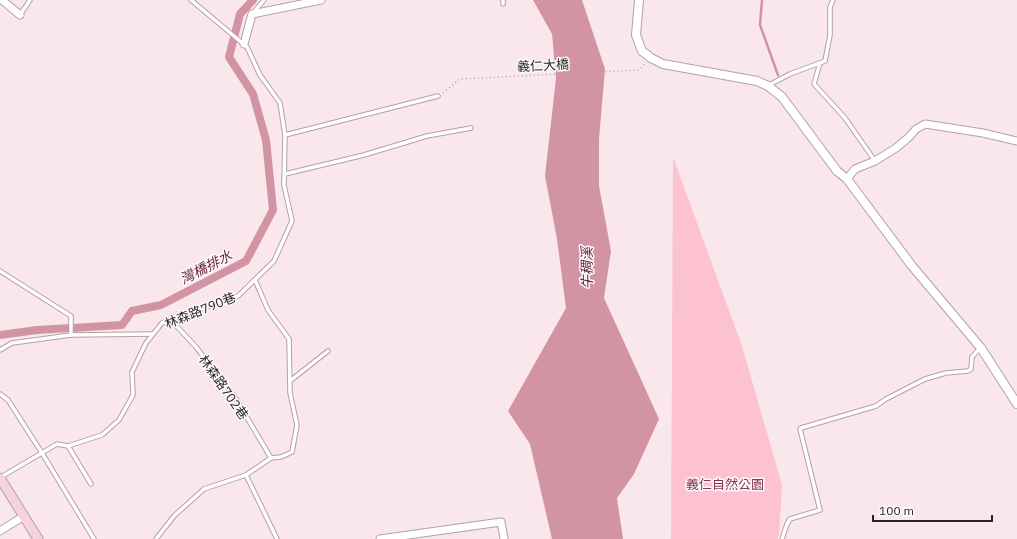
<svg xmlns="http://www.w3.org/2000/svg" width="1017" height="539" font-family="'IBM Plex Sans','Noto Sans TC',sans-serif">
	<rect width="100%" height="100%" fill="#fae7ec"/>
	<polygon fill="#fdc2d1" points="673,157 742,346 782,485 779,535 777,539 671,539"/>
	<polygon fill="#d294a4" points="533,0 582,0 605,69 599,139 599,186 611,251 604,298 659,419 634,474 617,498 623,539 552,539 530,444 508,411 566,308 557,239 545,176 556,78 552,34"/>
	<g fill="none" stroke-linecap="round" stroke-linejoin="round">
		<polyline stroke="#d294a4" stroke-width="2.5" points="762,0 760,25 778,75"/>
		<polyline stroke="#d294a4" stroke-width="8" points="0,335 37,330 122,325 132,311 161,305 246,261 273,210 266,140 253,94 229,57 240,14 253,0"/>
		<g stroke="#b3a1a6" stroke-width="5.5">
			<g id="service">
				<polyline points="191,0 247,47 260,75 280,103 285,135 438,96"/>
				<polyline points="503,4 503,0"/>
				<polyline points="253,13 264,0"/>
				<polyline points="20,15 30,0"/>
				<polyline points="820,63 814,84 845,118 875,161"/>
				<polyline points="769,85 790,74 825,61 830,35 830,7 833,0"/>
				<polyline points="285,174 364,155 427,136 471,128"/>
				<polyline points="0,271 71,316 71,335 12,343 0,350"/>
				<polyline points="171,320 196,347 236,399 271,458 281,457 292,452 297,425 290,393 289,339 268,310 255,280"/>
				<polyline points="71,335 153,334"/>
				<polyline points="290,381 328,351"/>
				<polyline points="0,394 8,400 42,453 94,539"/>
				<polyline points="68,446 102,435 119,420 133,395 132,372 146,343 162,323 238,296 274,261 292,221 284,185 285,135"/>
				<polyline points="271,458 246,475 277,539"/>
				<polyline points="1,477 57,444 68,446 91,484"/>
				<polyline points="156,539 174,516 204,489 246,475"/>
				<polyline points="782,539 787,524 790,519 820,510 800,429 801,428 876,406 886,399 925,379 946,373 968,371 971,369 972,357 980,348"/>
			</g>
		</g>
		<g stroke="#b3a1a6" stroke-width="9">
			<g id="minor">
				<polyline points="2,0 20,15"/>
				<polyline points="244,44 252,14 321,0"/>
				<polyline points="847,179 855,169 875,161 896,148 909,137 916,129 925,124 983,133 1017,141"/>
				<polyline points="0,531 24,516"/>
				<polyline points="380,539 501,522 504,539"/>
			</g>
		</g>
		<g stroke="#b3a1a6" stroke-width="10">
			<polyline id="tertiary" points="639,0 636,35 642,51 651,58 663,64 757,81 768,86 782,97 837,171 847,179 912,266 981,348 1017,404"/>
		</g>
		<g stroke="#b3a1a6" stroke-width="11">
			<polyline id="secondary" points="0,478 38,539"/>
		</g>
		<polyline stroke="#b2a3a7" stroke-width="1.5" stroke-dasharray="1 3" stroke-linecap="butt" points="443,93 460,79 639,70 645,64"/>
		<use href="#service" stroke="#fff" stroke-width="3.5"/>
		<use href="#minor" stroke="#fff" stroke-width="7"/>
		<use href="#tertiary" stroke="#fff" stroke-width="8"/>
		<use href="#secondary" stroke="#f5d2dd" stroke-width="9"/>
	</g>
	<g text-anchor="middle" stroke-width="3" stroke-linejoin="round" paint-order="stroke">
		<g font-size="13" fill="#2b2426" stroke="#fdf9fa">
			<text transform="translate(543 65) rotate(-3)" y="5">義仁大橋</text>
			<text transform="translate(200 310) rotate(-22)" y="5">林森路790巷</text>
			<text transform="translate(224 387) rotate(55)" y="5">林森路702巷</text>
		</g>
		<g font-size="13" fill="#843851" stroke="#fdf9fa">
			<text x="725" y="489">義仁自然公園</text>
		</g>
		<g font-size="14" font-style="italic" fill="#681f3a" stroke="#fdf9fa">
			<text transform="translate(206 267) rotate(-27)" y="5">灣橋排水</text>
			<text transform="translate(587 268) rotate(-91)" y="5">牛稠溪</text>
		</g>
	</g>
	<path d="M873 515v6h119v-6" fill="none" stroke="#2b2426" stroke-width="2"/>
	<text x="879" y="515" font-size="12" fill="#2b2426" stroke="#fdf9fa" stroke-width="3" paint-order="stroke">100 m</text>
</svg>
